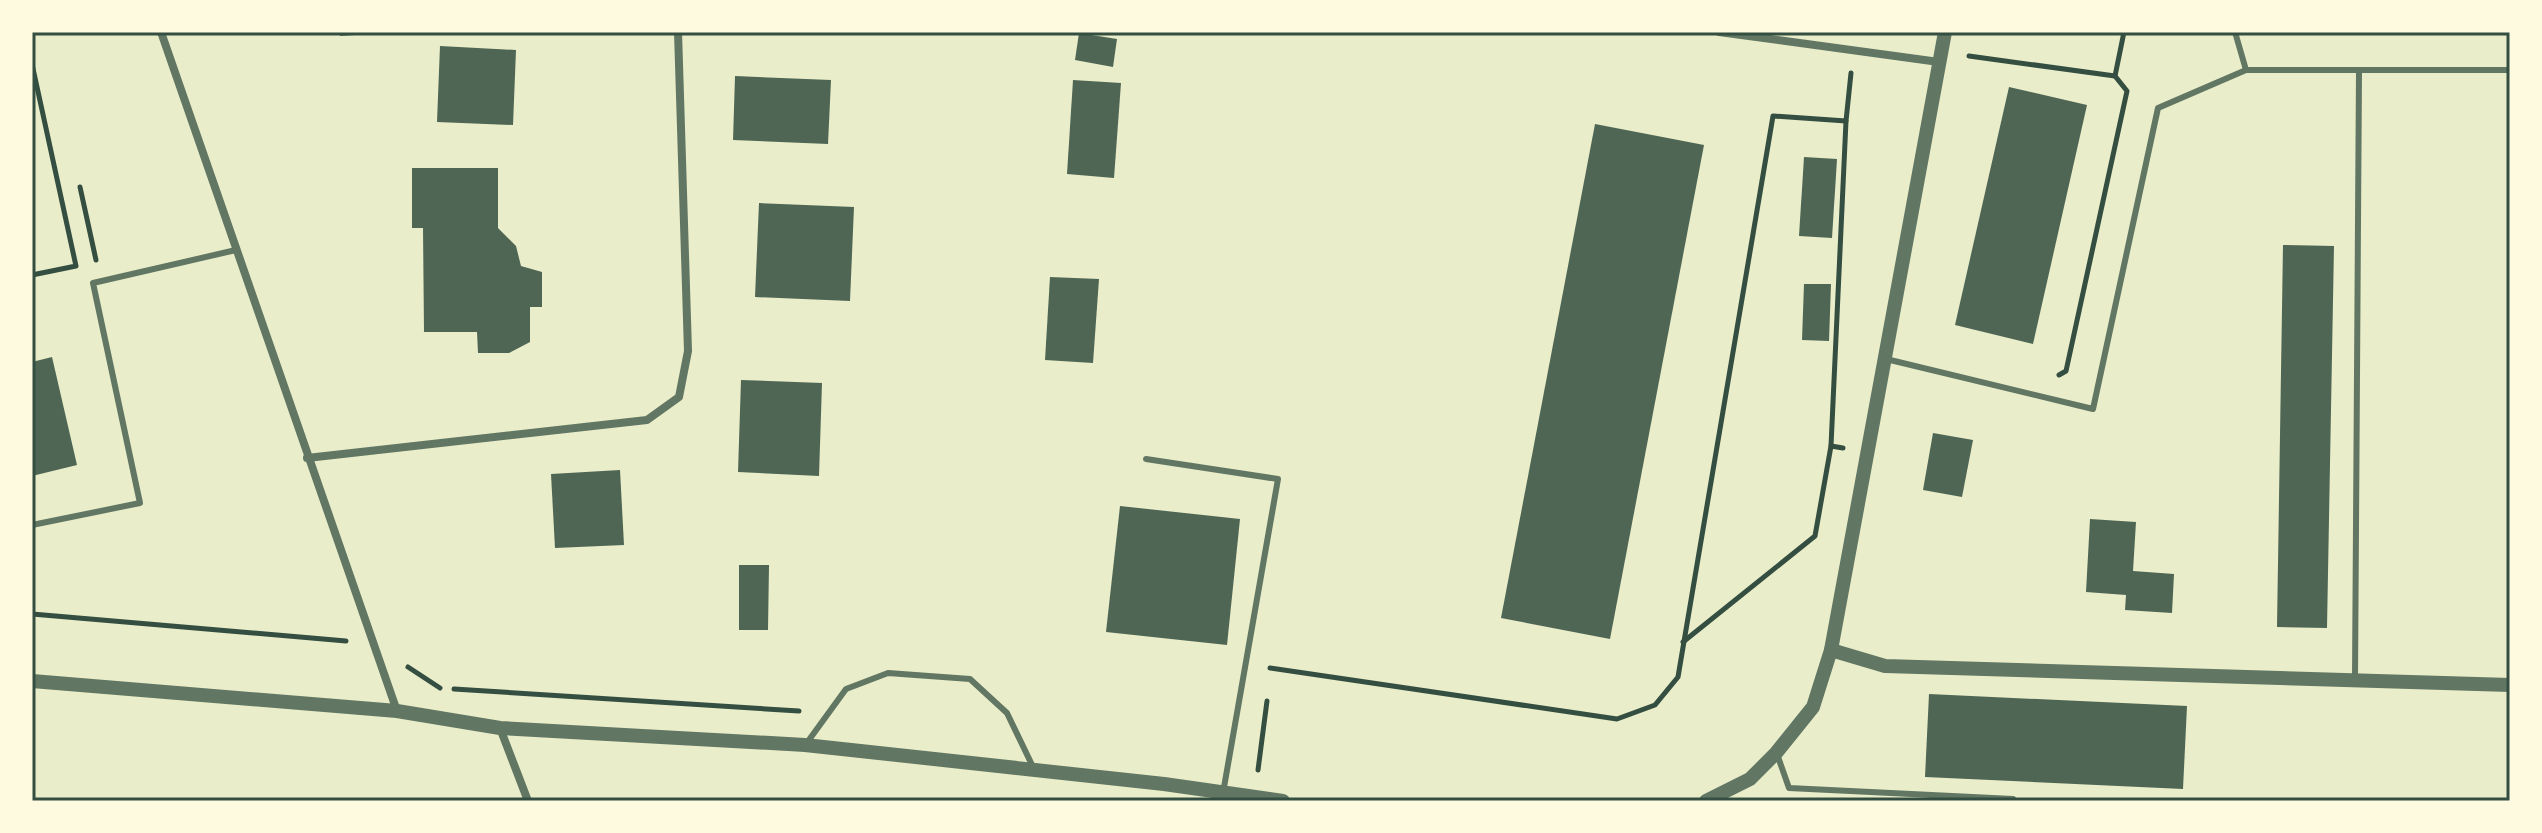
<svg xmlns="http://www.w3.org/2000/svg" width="2542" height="833" font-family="Ubuntu,sans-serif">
	<rect width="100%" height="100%" fill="#e9edc9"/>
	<g fill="#4f6655">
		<polygon points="340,32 370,32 370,34 340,36"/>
		<polygon points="1079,33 1117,39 1113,67 1075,60"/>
		<polygon points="440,46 516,50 513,125 437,122"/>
		<polygon points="735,76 831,80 828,144 733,140"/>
		<polygon points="1073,80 1121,83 1114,178 1067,174"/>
		<polygon points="2009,87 2087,105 2033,344 1955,325"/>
		<polygon points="1595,124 1704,145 1610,639 1501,618"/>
		<polygon points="1804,157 1837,159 1832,238 1799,236"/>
		<polygon points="412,168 498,168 498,228 516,246 521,266 542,272 542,307 530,307 530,342 509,353 478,353 477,332 424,332 423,228 412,228"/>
		<polygon points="759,203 854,207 850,301 755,297"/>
		<polygon points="2283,245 2334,246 2327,628 2277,627"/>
		<polygon points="1050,277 1099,279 1093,363 1045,360"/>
		<polygon points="1804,284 1831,284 1829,341 1802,340"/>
		<polygon points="52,357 77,465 32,476 32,362"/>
		<polygon points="741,380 822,383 819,476 738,472"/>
		<polygon points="1933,433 1973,440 1962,497 1923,490"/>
		<polygon points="620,470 624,545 555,548 551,474"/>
		<polygon points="1120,506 1240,519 1227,645 1106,632"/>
		<polygon points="2090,519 2136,522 2133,571 2174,574 2172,613 2125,610 2126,595 2086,592"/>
		<polygon points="739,565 769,565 768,630 739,630"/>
		<polygon points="1929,694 2187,706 2183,789 1925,777"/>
	</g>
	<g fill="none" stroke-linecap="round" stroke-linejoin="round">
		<g stroke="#344e41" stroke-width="5">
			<polyline points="1969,56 2115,76 2124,32"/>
			<polyline points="32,64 76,266 32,275"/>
			<polyline points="80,187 96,260"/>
			<polyline points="2059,375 2066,371 2127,91 2115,76"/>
			<polyline points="1831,446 1846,121"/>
			<polyline points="32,614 346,641"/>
			<polyline points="1683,642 1815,536 1831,446 1843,448"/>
			<polyline points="408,667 440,688"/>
			<polyline points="1270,668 1617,719 1655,705 1678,677 1773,116 1846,121 1851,73"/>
			<polyline points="454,689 799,711"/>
			<polyline points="1258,770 1267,701"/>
		</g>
		<g stroke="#617663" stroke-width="6">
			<polyline points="2235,32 2246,70"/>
			<polyline points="1886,359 2093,409 2158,108 2246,70 2510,70"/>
			<polyline points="1146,459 1278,479 1223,793"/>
			<polyline points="32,525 140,503 93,283 236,250"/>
			<polyline points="2355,678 2359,71"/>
			<polyline points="806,744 846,689 888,673 970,679 1007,713 1033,767"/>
			<polyline points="1777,754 1789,788 2013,799"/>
		</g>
		<g stroke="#617663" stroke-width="8">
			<polyline points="161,32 397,711"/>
			<polyline points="1719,32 1939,62"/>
			<polyline points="307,458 647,420 679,397 688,351 678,32"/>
			<polyline points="500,728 528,801"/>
		</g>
		<g stroke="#617663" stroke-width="14">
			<polyline points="1831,650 1885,666 2510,685"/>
			<polyline points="32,681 397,711 500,728 805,745 1164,784 1283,801"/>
			<polyline points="1706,801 1750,779 1776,753 1813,707 1831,650 1945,32"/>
		</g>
	</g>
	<rect width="2542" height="833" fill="none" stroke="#fefae0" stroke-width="68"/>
	<rect x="34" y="34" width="2474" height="765" fill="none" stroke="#344e41" stroke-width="3"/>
</svg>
